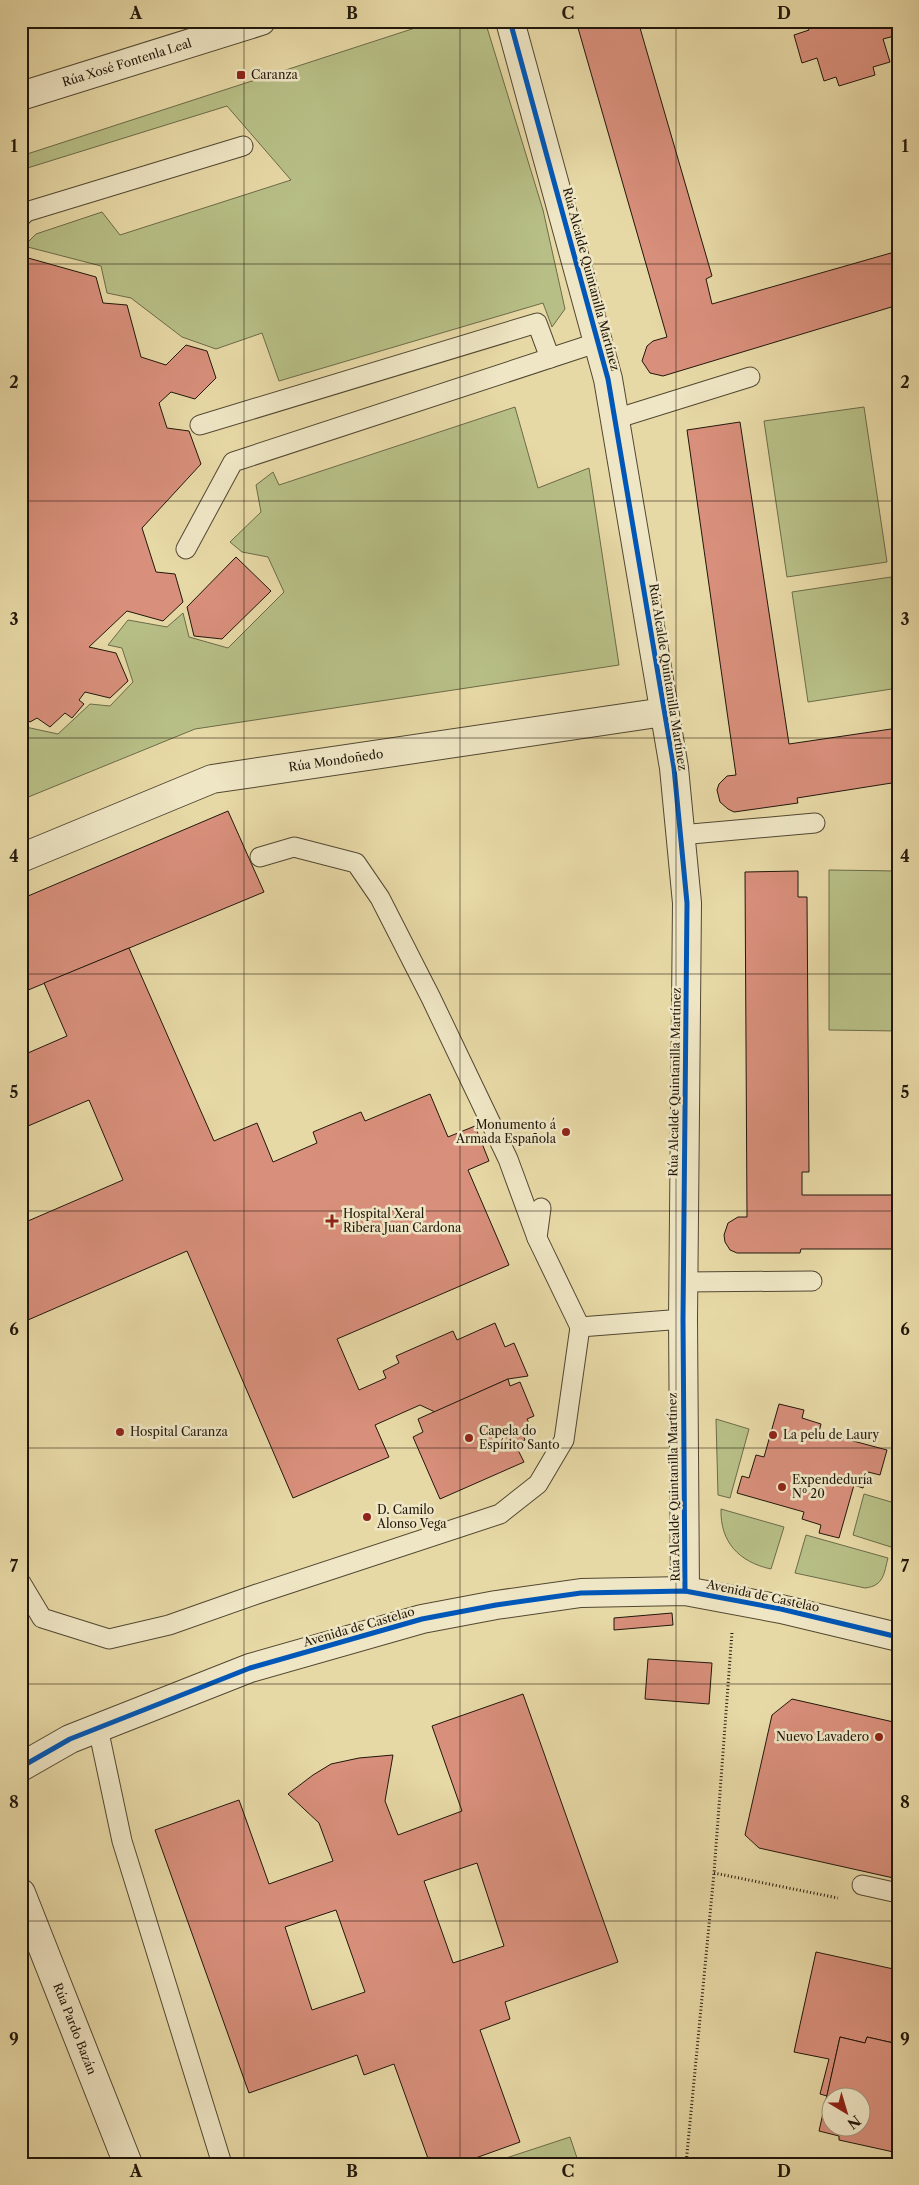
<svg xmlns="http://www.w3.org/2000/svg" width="919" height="2185" font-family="'Libre Caslon Text',serif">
	<rect width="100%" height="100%" fill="#e7d9a6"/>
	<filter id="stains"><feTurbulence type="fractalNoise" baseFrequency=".004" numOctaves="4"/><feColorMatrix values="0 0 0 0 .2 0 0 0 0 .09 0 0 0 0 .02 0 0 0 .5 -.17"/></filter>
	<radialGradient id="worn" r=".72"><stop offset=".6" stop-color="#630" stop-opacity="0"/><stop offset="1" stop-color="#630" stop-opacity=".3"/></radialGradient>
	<g fill="#b7bf86" stroke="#6c6b48">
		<polygon points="413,21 485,21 543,210 565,309 552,327 543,303 279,381 262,333 216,349 182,337 131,298 107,293 101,266 24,246 36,234 102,212 120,235 291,180 227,106 21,170 21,156 415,28"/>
		<polygon points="515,407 538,488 589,468 619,665 195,729 21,800 21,726 58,734 90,704 110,706 133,682 122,648 108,645 128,620 167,627 183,613 189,637 228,648 284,592 268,557 242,552 230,542 261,512 256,485 273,472 279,485"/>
		<polygon points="864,407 887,562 787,577 764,421"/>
		<polygon points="891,577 898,624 898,688 808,702 792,592"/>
		<polygon points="829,870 898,871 898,1031 829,1030"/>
		<polygon points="716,1419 749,1429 730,1498 718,1495"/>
		<polygon points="864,1494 898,1504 898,1526 891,1547 853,1535"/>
		<path d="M721,1509L784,1527L771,1569C739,1562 720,1542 721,1509Z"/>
		<path d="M806,1535L888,1558C884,1573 884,1586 865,1588L795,1573Z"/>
		<polygon points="570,2137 579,2164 488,2164"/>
	</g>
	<g fill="#d88f7b" stroke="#21170b" fill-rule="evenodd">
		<polygon points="576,21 638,21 712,276 706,279 712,304 898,251 898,305 663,376 650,373 642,361 647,346 653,341 667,337"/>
		<polygon points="806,21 894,21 898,35 883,39 890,62 873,67 875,75 839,86 836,77 824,81 817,58 802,63 794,35 809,30"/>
		<polygon points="21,256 96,277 103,303 127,305 141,357 166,365 186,345 207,351 216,378 195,399 171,392 159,403 167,428 189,431 201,464 142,528 156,572 175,574 183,602 163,621 127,611 89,647 116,653 128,681 110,698 85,692 79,700 84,704 72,718 65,713 50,727 37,718 30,722 21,715"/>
		<polygon points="740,422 789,744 898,728 898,782 797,798 798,803 734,812 728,809 720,802 717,790 719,784 727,776 736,775 687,430"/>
		<polygon points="236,557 271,591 222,639 194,636 187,607"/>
		<polygon points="228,811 264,892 21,993 21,899"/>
		<polygon points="798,871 798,897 807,897 809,1172 802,1172 802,1195 898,1195 898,1249 801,1249 800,1253 737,1253 730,1250 725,1242 724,1235 728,1223 738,1217 747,1217 745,872"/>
		<polygon points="129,948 214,1141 257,1123 273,1162 317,1143 313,1132 361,1112 365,1121 430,1094 448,1137 475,1126 489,1161 468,1170 509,1265 337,1339 359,1390 386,1378 383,1371 399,1363 396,1356 453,1331 457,1340 495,1323 505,1347 514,1343 528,1376 508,1379 435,1412 420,1405 375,1425 389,1457 293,1498 187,1251 21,1323 21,1224 123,1180 89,1100 21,1129 21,1056 67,1036 44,983"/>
		<polygon points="508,1379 510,1386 520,1382 534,1416 527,1419 530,1425 521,1429 525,1440 515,1444 524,1462 440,1499 413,1437 423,1432 418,1419"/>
		<polygon points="779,1404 804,1410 802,1418 821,1424 819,1432 887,1450 880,1475 868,1472 863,1488 854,1485 839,1538 819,1533 821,1525 802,1519 804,1512 737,1493 742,1476 749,1478 756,1455 764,1457"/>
		<polygon points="672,1613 673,1625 614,1630 614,1618"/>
		<polygon points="648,1659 712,1663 709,1704 645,1699"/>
		<path d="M523,1694L618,1962L505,2002L510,2019L480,2030L520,2142L459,2164H430L394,2064L364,2075L357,2055L249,2093L155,1830L239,1800L269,1884L333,1861L319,1823L288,1794L313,1775L331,1764L359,1758L393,1755L385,1801L398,1835L462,1811L432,1726ZM477,1863L504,1946L453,1963L424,1881ZM336,1910L365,1992L312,2010L285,1927Z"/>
		<polygon points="792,1699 898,1723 898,1879 759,1848 745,1835 772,1715"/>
		<polygon points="816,1952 898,1970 898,2044 867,2037 865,2043 840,2037 827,2096 820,2094 829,2059 794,2052"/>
		<path d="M840,2037L865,2043L867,2037L898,2044V2153L839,2140V2136L819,2131ZM832,2098H862V2128H832Z"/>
	</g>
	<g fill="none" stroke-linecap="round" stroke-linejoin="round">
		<g stroke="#524832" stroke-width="21">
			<g id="service">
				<polyline points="21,217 26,212 243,146"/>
				<polyline points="615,419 750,377"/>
				<polyline points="200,425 537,323 550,358"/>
				<polyline points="186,549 233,462 599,342"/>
				<polyline points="680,835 815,823"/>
				<polyline points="260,857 294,847 356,863 380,898 431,998 508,1159 537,1238"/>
				<polyline points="541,1208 537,1238 580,1327 683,1319"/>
				<polyline points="683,1282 812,1281"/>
				<polyline points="21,1583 42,1618 109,1639 169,1625 257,1594 500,1514 538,1484 564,1440 580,1327"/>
				<polyline points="98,1728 122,1841 222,2164"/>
				<polyline points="862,1885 898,1893"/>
			</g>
		</g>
		<g stroke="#524832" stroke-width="30">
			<g id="minor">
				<polyline points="510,21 608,379 674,768 687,903 683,1319 685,1591"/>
				<path id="s1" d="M21,96L261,21"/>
				<path id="s2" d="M21,858L212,779L664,712"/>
				<polyline points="21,1767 70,1739 250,1668 422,1619 496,1605 581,1593 685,1591 781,1609 898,1637"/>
				<path id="s3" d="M21,1893L128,2164"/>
			</g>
		</g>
		<g stroke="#21170b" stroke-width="3" stroke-dasharray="1 2.5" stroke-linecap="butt">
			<polyline points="21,23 28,21"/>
			<polyline points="714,1873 838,1898"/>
			<polyline points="686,2164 714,1873 732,1632"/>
		</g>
		<use href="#service" stroke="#efe6c5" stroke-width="19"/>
		<use href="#minor" stroke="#efe6c5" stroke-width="28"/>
		<g stroke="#efe6c5" stroke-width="8">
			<g id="cycleway">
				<polyline points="510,21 608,379 674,768 687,903 683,1319 685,1591"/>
				<polyline points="21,1767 70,1739 250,1668 422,1619 496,1605 581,1593 685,1591 781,1609 898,1637"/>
			</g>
		</g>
		<use href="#cycleway" stroke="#0057b8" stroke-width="5"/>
	</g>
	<path fill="none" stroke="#21170b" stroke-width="1" stroke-opacity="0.55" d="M244,21V2164M460,21V2164M676,21V2164M21,264H898M21,501H898M21,738H898M21,974H898M21,1211H898M21,1448H898M21,1684H898M21,1921H898"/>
	<g fill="#8f2418" stroke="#efe6c5" stroke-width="2">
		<rect x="236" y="70" width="10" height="10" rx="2.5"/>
		<circle cx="566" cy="1132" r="5"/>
		<path d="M329.5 1213.5h5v5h5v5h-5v5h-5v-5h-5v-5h5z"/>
		<circle cx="120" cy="1432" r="5"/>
		<circle cx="773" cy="1435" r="5"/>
		<circle cx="469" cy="1438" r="5"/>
		<circle cx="782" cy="1487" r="5"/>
		<circle cx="367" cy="1517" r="5"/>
		<circle cx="879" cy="1737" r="5"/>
	</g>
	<g text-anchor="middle" stroke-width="5" stroke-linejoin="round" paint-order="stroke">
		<g font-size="12" fill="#21170b" stroke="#efe6c5">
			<text dy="4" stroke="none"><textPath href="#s1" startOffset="111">Rúa Xosé Fontenla Leal</textPath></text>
			<text transform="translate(591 279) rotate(75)" y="4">Rúa Alcalde Quintanilla Martínez</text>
			<text transform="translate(668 677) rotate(81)" y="4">Rúa Alcalde Quintanilla Martínez</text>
			<text dy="4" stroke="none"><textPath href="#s2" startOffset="332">Rúa Mondoñedo</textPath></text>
			<text transform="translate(675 1082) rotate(-89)" y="4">Rúa Alcalde Quintanilla Martínez</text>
			<text transform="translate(674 1487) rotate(-91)" y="4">Rúa Alcalde Quintanilla Martínez</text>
			<text transform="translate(763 1596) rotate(12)" y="4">Avenida de Castelao</text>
			<text transform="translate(359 1627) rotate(-16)" y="4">Avenida de Castelao</text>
			<text dy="4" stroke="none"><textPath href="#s3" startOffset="146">Rúa Pardo Bazán</textPath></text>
		</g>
		<g font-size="12" fill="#21170b" stroke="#efe6c5" text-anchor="start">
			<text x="251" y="79">Caranza</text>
			<text x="556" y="1129" text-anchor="end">Monumento á<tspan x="556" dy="14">Armada Española</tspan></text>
			<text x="343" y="1218">Hospital Xeral<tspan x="343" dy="14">Ribera Juan Cardona</tspan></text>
			<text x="479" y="1435">Capela do<tspan x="479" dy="14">Espírito Santo</tspan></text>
			<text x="130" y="1436">Hospital Caranza</text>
			<text x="783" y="1439">La pelu de Laury</text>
			<text x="792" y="1484">Expendeduría<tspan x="792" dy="14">Nº 20</tspan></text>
			<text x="377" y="1514">D. Camilo<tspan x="377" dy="14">Alonso Vega</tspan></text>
			<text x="869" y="1741" text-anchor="end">Nuevo Lavadero</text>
		</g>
	</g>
	<rect width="919" height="2185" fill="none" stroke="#e7d9a6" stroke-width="55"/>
	<g transform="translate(846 2112) rotate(142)"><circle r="24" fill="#efe6c5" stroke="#9d937b"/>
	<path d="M0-4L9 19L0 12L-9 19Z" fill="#8f2418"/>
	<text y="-8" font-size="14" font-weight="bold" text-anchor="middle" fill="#21170b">N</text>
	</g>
	<rect x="28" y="28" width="864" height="2130" fill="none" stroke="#21170b" stroke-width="2"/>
	<g font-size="16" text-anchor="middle" font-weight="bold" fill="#21170b">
		<text x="136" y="19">A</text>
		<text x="352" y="19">B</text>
		<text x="568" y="19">C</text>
		<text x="784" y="19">D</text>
		<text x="14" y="152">1</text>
		<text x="905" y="152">1</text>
		<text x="14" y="388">2</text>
		<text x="905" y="388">2</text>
		<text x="14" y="625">3</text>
		<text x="905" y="625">3</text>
		<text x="14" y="862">4</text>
		<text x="905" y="862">4</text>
		<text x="14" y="1098">5</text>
		<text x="905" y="1098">5</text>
		<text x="14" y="1335">6</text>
		<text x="905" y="1335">6</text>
		<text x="14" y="1572">7</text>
		<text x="905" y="1572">7</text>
		<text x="14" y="1808">8</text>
		<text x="905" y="1808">8</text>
		<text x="14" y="2045">9</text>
		<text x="905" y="2045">9</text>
		<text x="136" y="2177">A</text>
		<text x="352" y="2177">B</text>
		<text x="568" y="2177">C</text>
		<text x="784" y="2177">D</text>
	</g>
	<rect width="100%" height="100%" filter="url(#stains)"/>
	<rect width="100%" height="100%" fill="url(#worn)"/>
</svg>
